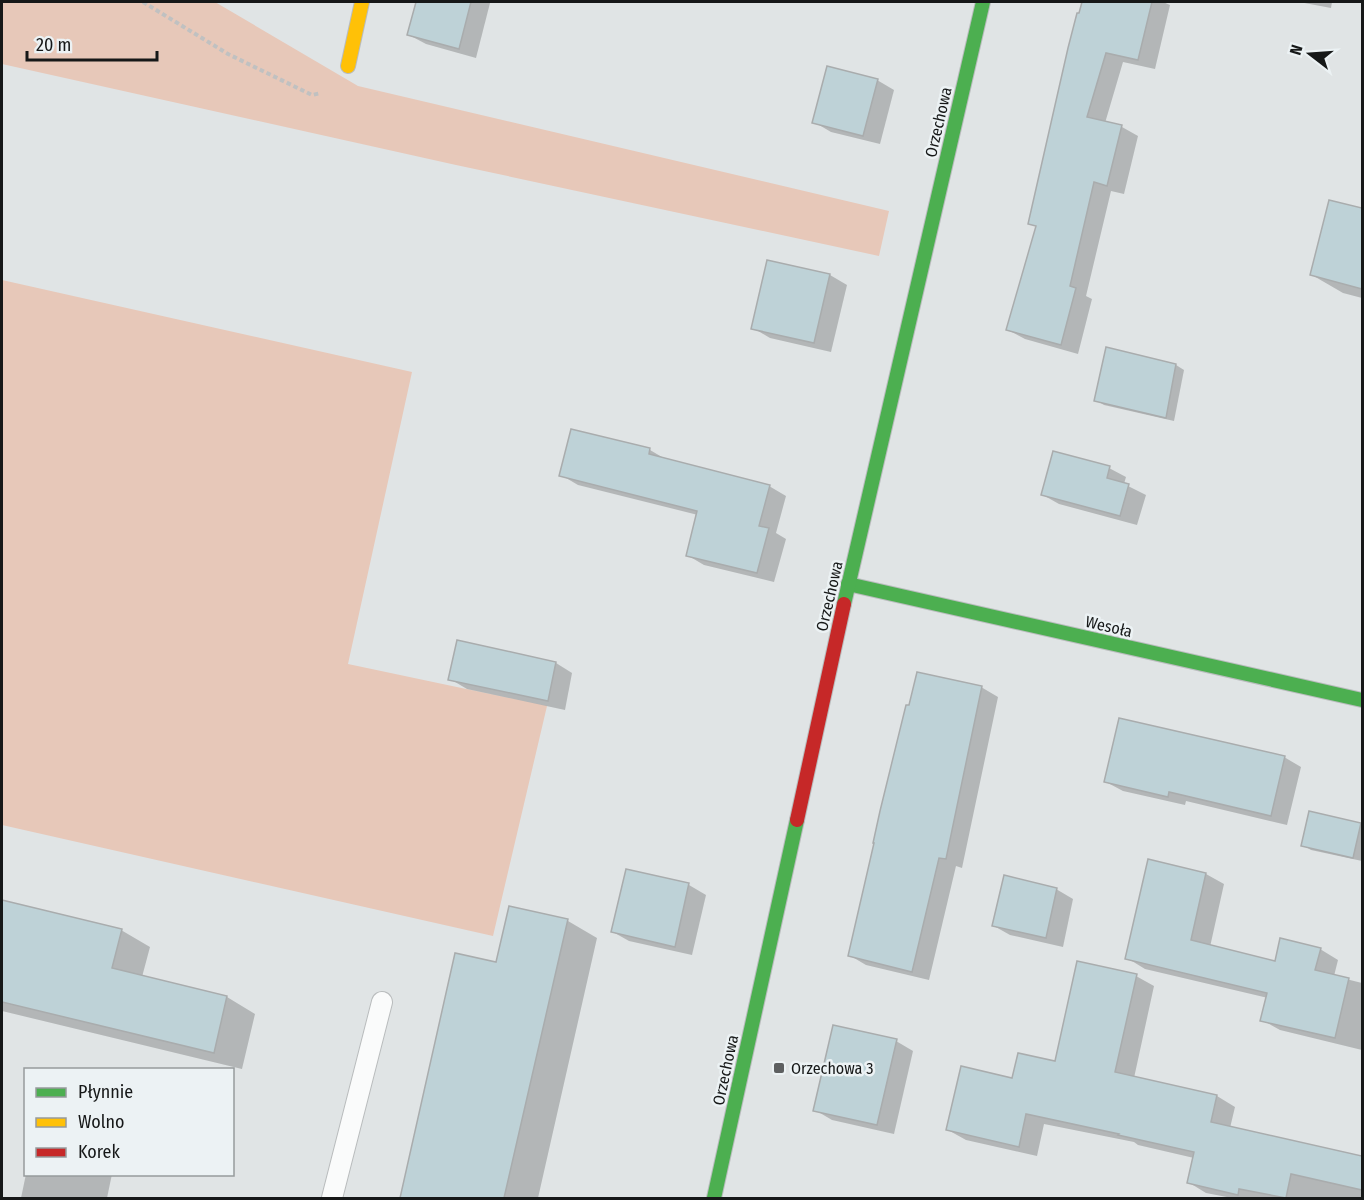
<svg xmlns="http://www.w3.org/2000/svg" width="1364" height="1200" font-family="'Fira Sans Condensed',sans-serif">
	<rect width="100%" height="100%" fill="#e0e4e5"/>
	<g fill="#e7c8b9">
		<polygon points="2,2 215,2 358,86 889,211 879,256 456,165 2,64"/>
		<polygon points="2,280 412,372 348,664 547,706 493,936 2,825"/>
	</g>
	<g fill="#0003">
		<polygon points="417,2 487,2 490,3 476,58 426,44 409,35"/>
		<polygon points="1084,2 1163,2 1170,5 1155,69 1123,62 1105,123 1122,127 1138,136 1124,194 1111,191 1086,296 1092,299 1078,354 1025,339 1008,330 1037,227 1030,223"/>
		<polygon points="1299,2 1332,2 1331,8"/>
		<polygon points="877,80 894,90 880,144 831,132 814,122"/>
		<polygon points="1330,202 1362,210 1362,298 1343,293 1312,275"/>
		<polygon points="768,261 830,275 847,285 831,352 770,338 753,328"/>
		<polygon points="1176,365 1184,370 1174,421 1104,405 1096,400"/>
		<polygon points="572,430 650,450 667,460 769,486 786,496 776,533 786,539 774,582 704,565 687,555 698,515 578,485 561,475"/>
		<polygon points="1109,468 1126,477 1124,484 1146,495 1137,525 1059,504 1043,495"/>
		<polygon points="556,663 572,673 565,710 467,689 450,679"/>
		<polygon points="981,687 998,697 962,868 956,866 929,980 866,965 849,955"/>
		<polygon points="1284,757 1301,767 1287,825 1186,801 1185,805 1123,791 1106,782"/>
		<polygon points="1360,824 1362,826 1362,861 1311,850 1303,845"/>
		<polygon points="627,871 689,885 706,895 692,955 629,941 613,932"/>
		<polygon points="1206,874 1224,884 1210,947 1276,963 1320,949 1338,960 1334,976 1362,983 1362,1050 1280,1030 1262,1020 1268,998 1145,969 1127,958"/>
		<polygon points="1056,889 1073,899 1063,947 1010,935 994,926"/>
		<polygon points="2,902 121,930 150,947 142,977 227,997 255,1014 242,1069 2,1011"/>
		<polygon points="568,921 597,938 538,1198 401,1198 456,955 497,963"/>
		<polygon points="1136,976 1154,986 1134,1078 1217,1096 1235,1107 1230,1128 1362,1158 1362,1198 1232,1198 1206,1193 1188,1182 1194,1158 1138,1145 1134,1142 1044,1124 1037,1156 966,1140 948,1130 1014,1079 1056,1063"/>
		<polygon points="896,1041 913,1051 894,1134 832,1120 815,1110"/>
		<polygon points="26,1174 112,1174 107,1198 21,1198"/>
	</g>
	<g fill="#bed2d7" stroke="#a9acad" stroke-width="1.5">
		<polygon points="416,2 471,2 459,49 407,35"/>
		<polygon points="1082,2 1152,2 1138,60 1106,53 1087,117 1122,125 1107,186 1094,182 1070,286 1076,288 1061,345 1006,330 1036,226 1028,224 1068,48 1077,13 1079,13"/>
		<polygon points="827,66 878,79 863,136 812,123"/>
		<polygon points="1329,200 1362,208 1362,289 1310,275"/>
		<polygon points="767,260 830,274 814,343 751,329"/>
		<polygon points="1106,347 1176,364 1166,418 1094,401"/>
		<polygon points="571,429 650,448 649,454 770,485 759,526 769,528 757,573 686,556 697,511 559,476"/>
		<polygon points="1053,451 1110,466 1107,478 1129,484 1120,516 1041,495"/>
		<polygon points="457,640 556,662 548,701 448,680"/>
		<polygon points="917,672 982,686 946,859 939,858 912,972 848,956 874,843 873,843 880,811 906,705 909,705"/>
		<polygon points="1119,718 1285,756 1271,816 1169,792 1168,797 1104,782"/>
		<polygon points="1309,811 1361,823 1353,858 1301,846"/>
		<polygon points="1148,859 1206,873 1191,940 1275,961 1280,938 1321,948 1315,970 1349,978 1335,1038 1260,1021 1267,993 1125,959"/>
		<polygon points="626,869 689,883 675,947 611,932"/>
		<polygon points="1004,875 1057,888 1046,938 992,926"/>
		<polygon points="2,900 122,929 112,968 227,996 214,1053 2,1002"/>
		<polygon points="509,906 568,919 504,1198 400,1198 455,953 496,962"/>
		<polygon points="1077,961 1137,974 1115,1072 1217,1095 1211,1122 1362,1156 1362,1190 1291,1174 1286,1198 1239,1189 1238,1195 1187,1183 1194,1152 1118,1135 1119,1134 1026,1114 1019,1147 946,1130 961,1066 1012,1078 1018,1053 1055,1061"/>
		<polygon points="833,1025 897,1039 877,1125 813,1111"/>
	</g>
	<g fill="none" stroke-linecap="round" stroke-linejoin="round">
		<g stroke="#b9bcbd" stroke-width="22">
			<polyline id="lane" points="332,1198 382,1002"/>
		</g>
		<g stroke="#b9bcbd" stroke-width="16">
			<g id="fast">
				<polyline points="848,584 1362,700"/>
				<polyline points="844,604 983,2"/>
				<polyline points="714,1198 797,820"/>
			</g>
		</g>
		<g stroke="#b9bcbd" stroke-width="16">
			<polyline id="slow" points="348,66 362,2"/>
		</g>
		<g stroke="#b9bcbd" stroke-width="16">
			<polyline id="jam" points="797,820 844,604"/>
		</g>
		<polyline stroke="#c0c1c1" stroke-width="4" stroke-dasharray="4.5 3" stroke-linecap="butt" points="143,2 228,54 312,95 321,93"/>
		<use href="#lane" stroke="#fafbfb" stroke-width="20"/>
		<use href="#fast" stroke="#4caf50" stroke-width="14"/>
		<use href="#slow" stroke="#ffc107" stroke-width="14"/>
		<use href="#jam" stroke="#c62828" stroke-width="14"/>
	</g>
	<rect fill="#5d5f60" stroke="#ecf2f4" stroke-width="2" x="773" y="1062" width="12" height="12" rx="3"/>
	<g text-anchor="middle" stroke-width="5" stroke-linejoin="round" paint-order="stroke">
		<g font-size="16" fill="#161818" stroke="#ecf2f4">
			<text transform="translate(938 122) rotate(-77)" y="6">Orzechowa</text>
			<text transform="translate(829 596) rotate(-77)" y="6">Orzechowa</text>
			<text transform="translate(1109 626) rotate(13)" y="6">Wesoła</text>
			<text transform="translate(725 1070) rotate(-78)" y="6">Orzechowa</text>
		</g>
		<g font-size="16" fill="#161818" stroke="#ecf2f4" text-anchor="start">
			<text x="791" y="1074">Orzechowa 3</text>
		</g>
	</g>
	<rect width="1364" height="1200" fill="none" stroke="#161818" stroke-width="6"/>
	<rect x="24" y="1068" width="210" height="108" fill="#ecf2f4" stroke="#969b9c" stroke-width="1.5"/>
	<rect x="36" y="1088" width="30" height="9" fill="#4caf50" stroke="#969b9c" stroke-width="1.5"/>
	<text x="78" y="1098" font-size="18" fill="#161818">Płynnie</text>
	<rect x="36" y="1118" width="30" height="9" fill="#ffc107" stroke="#969b9c" stroke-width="1.5"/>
	<text x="78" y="1128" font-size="18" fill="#161818">Wolno</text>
	<rect x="36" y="1148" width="30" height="9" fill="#c62828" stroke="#969b9c" stroke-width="1.5"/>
	<text x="78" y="1158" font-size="18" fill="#161818">Korek</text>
	<g transform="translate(1310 54) rotate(287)" stroke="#ecf2f4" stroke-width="4.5" paint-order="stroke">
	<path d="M0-4.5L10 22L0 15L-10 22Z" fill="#161818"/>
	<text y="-9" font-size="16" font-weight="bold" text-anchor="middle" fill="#161818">N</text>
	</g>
	<path d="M27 51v9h130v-9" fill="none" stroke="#161818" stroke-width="3"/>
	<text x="36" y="51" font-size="18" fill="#161818" stroke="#ecf2f4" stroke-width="4.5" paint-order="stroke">20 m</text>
</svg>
